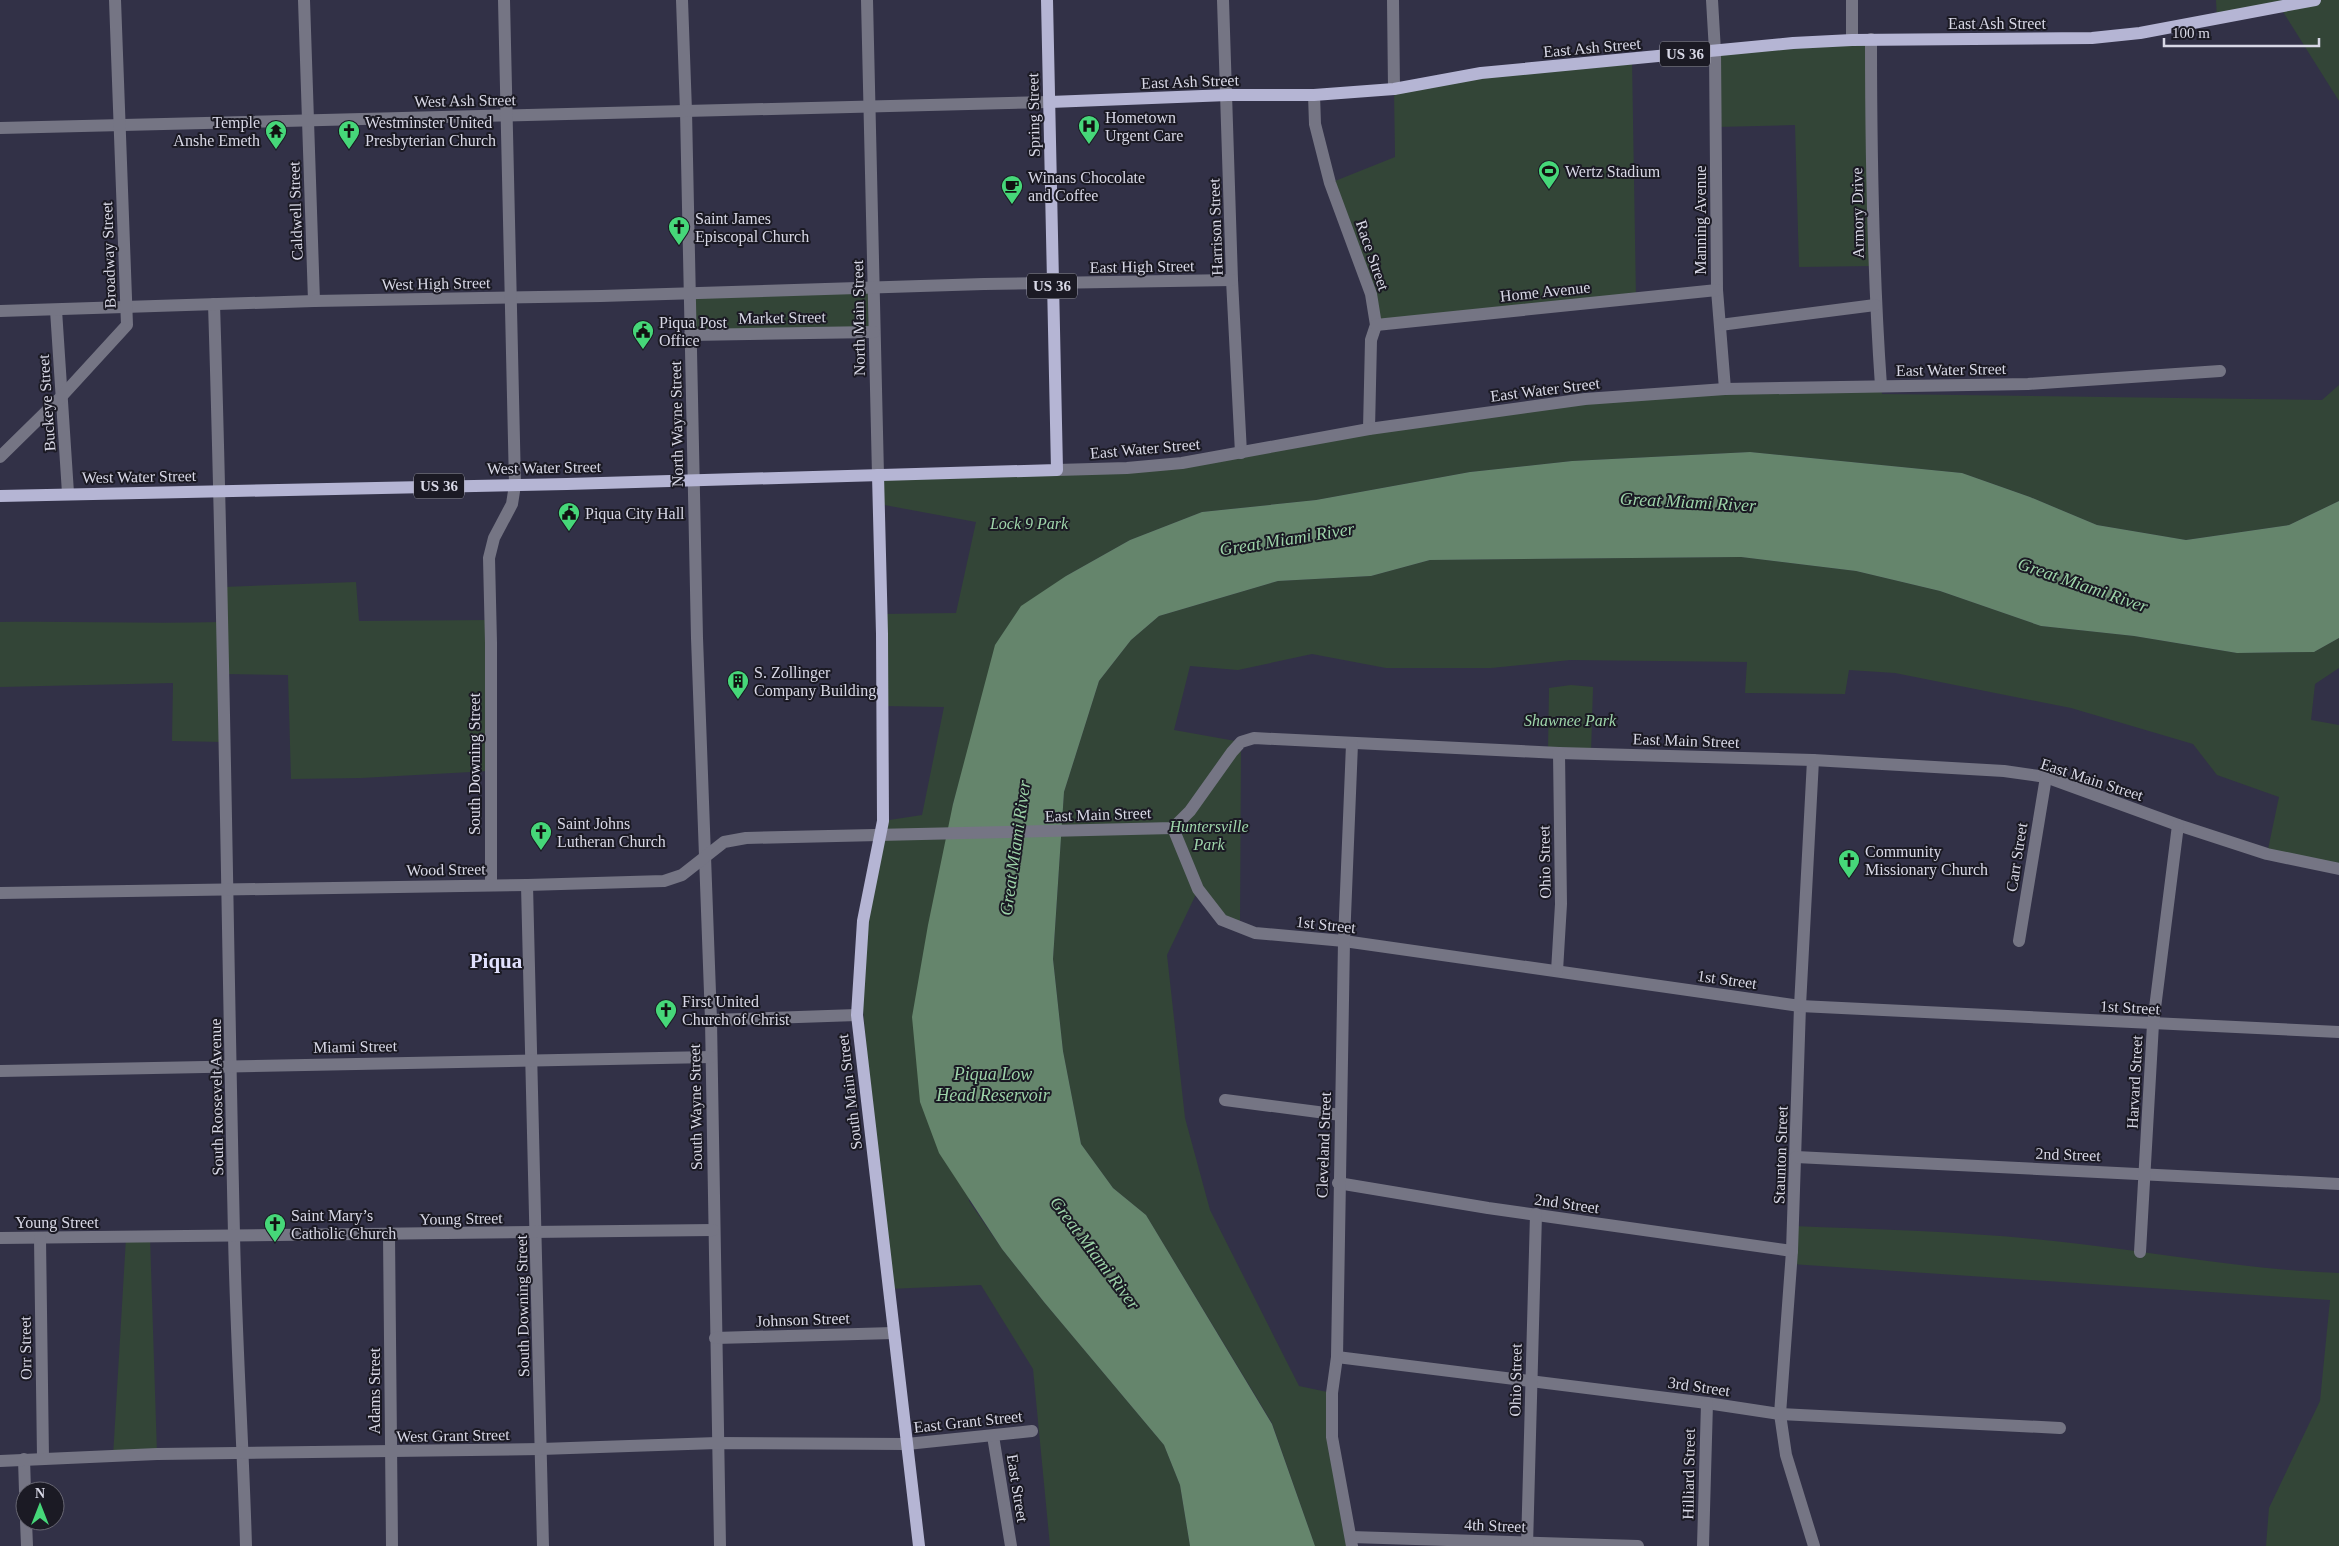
<svg xmlns="http://www.w3.org/2000/svg" width="2339" height="1546" font-family="Georgia,serif">
	<rect width="100%" height="100%" fill="#323147"/>
	<g fill="#334537">
		<polygon points="2216,0 2339,0 2339,101 2280,7 2217,19"/>
		<polygon points="1871,39 1874,266 1799,267 1795,125 1716,127 1715,51"/>
		<polygon points="1632,60 1636,298 1376,325 1330,183 1395,157 1394,89"/>
		<polygon points="873,287 874,332 690,335 690,293"/>
		<polygon points="2339,385 2339,501 2289,525 2186,540 2097,525 2030,497 1962,473 1750,452 1572,461 1470,472 1316,500 1202,512 1130,540 1066,576 966,759 953,804 969,1201 1002,1249 1044,1302 1164,1445 1180,1485 1190,1546 1050,1546 1033,1369 981,1285 888,1289 859,964 883,821 922,815 944,707 882,706 882,614 956,613 976,522 879,504 878,475 1127,468 1585,399 1881,386 1882,394 2322,400"/>
		<polygon points="1741,557 1856,571 1940,591 2041,626 2134,636 2237,653 2314,652 2339,638 2339,668 2315,684 2311,720 2339,725 2339,869 2267,854 2279,797 2217,775 2193,744 2071,708 1895,673 1849,670 1845,694 1745,693 1747,662 1570,660 1491,668 1386,668 1312,654 1238,670 1190,666 1174,730 1241,742 1240,927 1222,920 1198,890 1167,955 1185,1118 1210,1210 1299,1386 1332,1393 1352,1546 1315,1546 1272,1423 1146,1215 1113,1188 1081,1144 1063,1051 1053,959 1064,792 1099,681 1131,640 1159,616 1278,581 1371,576 1430,560"/>
		<path d="M356,582L359,621L491,620L489,771L361,778L291,779L288,675L224,674L225,742L172,741L173,683L0,687V622C74,621 148,624 222,622L223,587Z"/>
		<polygon points="1571,685 1593,687 1591,753 1548,752 1549,688"/>
		<path d="M1793,1226C1889,1230 1985,1232 2080,1244C2166,1254 2252,1270 2339,1273V1546H2266L2269,1508L2320,1401L2330,1300L1791,1264Z"/>
		<polygon points="150,1237 157,1454 113,1457 126,1238"/>
	</g>
	<polygon fill="#65856c" points="1750,452 1962,473 2030,497 2097,525 2186,540 2289,525 2339,501 2339,638 2314,652 2237,653 2134,636 2041,626 1940,591 1856,571 1741,557 1430,560 1371,576 1278,581 1159,616 1131,640 1099,681 1064,792 1053,959 1063,1051 1081,1144 1113,1188 1146,1215 1272,1424 1315,1546 1190,1546 1180,1485 1164,1445 1044,1302 1002,1249 939,1153 920,1102 912,1017 928,925 953,804 995,645 1021,606 1066,576 1130,540 1202,512 1316,500 1470,472 1572,461"/>
	<g fill="none" stroke-linecap="round" stroke-linejoin="round">
		<g stroke="#757584" stroke-width="12">
			<polyline points="304,0 314,301"/>
			<polyline points="682,0 686,111 697,638 711,1020 720,1546"/>
			<polyline points="867,0 878,475"/>
			<polyline points="1223,0 1232,280 1241,453"/>
			<polyline points="1393,0 1394,89"/>
			<polyline points="1712,0 1715,51 1717,290 1725,389"/>
			<polyline points="1852,0 1852,40"/>
			<path d="M1871,39C1871,155 1873,271 1881,386"/>
			<polyline points="1314,95 1315,124 1330,183 1371,294 1376,325 1371,340 1369,429"/>
			<polyline points="0,128 1050,102"/>
			<path d="M214,304C224,614 227,924 234,1234C236,1338 243,1442 246,1546"/>
			<polyline points="56,310 68,493"/>
			<polyline points="0,311 314,301 601,296 984,284 1232,280"/>
			<polyline points="1376,325 1717,290"/>
			<polyline points="1720,325 1875,305"/>
			<polyline points="690,335 874,332"/>
			<polyline points="0,457 61,397 127,325 115,0"/>
			<polyline points="1057,470 1127,468 1182,463 1369,429 1585,399 1725,389 2028,384 2220,371"/>
			<polyline points="1813,760 1800,1006 1792,1251 1780,1414 1786,1455 1814,1546"/>
			<polyline points="1173,828 1198,889 1222,920 1255,933 1344,941 1800,1006 2339,1032"/>
			<polyline points="491,885 491,643 489,558 494,538 512,504 515,485 504,0"/>
			<polyline points="527,885 543,1546"/>
			<polyline points="0,893 527,885 664,881 682,875 724,842 746,838 1173,828 1190,811 1232,752 1241,742 1254,738 1559,753 1813,760 2004,771 2046,777 2178,825 2267,854 2339,869"/>
			<polyline points="2019,941 2046,777"/>
			<polyline points="1557,971 1561,904 1559,753"/>
			<polyline points="711,1020 857,1015"/>
			<polyline points="0,1071 711,1057"/>
			<polyline points="1225,1100 1341,1115"/>
			<polyline points="1796,1157 2339,1184"/>
			<polyline points="1338,1183 1488,1208 1792,1251"/>
			<polyline points="389,1235 392,1546"/>
			<polyline points="0,1238 713,1230"/>
			<polyline points="40,1238 43,1458"/>
			<polyline points="2140,1252 2153,1024 2178,825"/>
			<polyline points="715,1338 893,1333"/>
			<polyline points="1337,1357 1707,1403 1780,1414 2060,1428"/>
			<polyline points="993,1436 1011,1546"/>
			<polyline points="24,1459 25,1491"/>
			<polyline points="0,1461 157,1454 541,1449 717,1443 907,1444 1032,1431"/>
			<polyline points="26,1521 27,1546"/>
			<polyline points="1351,1537 1638,1546"/>
			<polyline points="1352,1546 1332,1437 1332,1393 1337,1357 1344,941 1352,744"/>
			<polyline points="1527,1546 1536,1214"/>
			<polyline points="1703,1546 1707,1403"/>
		</g>
		<g stroke="#b5b5d4" stroke-width="12">
			<polyline points="1050,102 1228,95 1314,95 1394,89 1481,73 1793,43 1852,40 2092,38 2140,33 2315,0"/>
			<polyline points="878,475 882,634 883,821 863,921 857,1015 919,1546"/>
			<polyline points="0,496 567,484 1057,470 1047,0"/>
		</g>
	</g>
	<defs>
		<g id="hospital-pin" transform="scale(1.125)"><path d="M0 17L-7.5 6A9.5 9.5 0 1 1 7.5 6Z" fill="#46d779" stroke="#1b1a24"/><path d="M-5-5h3v3.5h4V-5h3V5h-3V1.5h-4V5h-3Z" fill="#111"/></g>
		<g id="temple-pin" transform="scale(1.125)"><path d="M0 17L-7.5 6A9.5 9.5 0 1 1 7.5 6Z" fill="#46d779" stroke="#1b1a24"/><path d="M0-6L5-2H3V0L6.5 2.5H4V6H1.5V3h-3V6H-4V2.5H-6.5L-3 0V-2H-5Z" fill="#111"/></g>
		<g id="church-pin" transform="scale(1.125)"><path d="M0 17L-7.5 6A9.5 9.5 0 1 1 7.5 6Z" fill="#46d779" stroke="#1b1a24"/><path d="M-1.2-6h2.4v3.5h3.3v2.4h-3.3V6h-2.4V-.1h-3.3v-2.4h3.3Z" fill="#111"/></g>
		<g id="stadium-pin" transform="scale(1.125)"><path d="M0 17L-7.5 6A9.5 9.5 0 1 1 7.5 6Z" fill="#46d779" stroke="#1b1a24"/><path d="M0-5a6.5 5 0 1 0 0 10a6.5 5 0 1 0 0-10ZM-3.5-1.8h7v3.6h-7Z" fill="#111"/></g>
		<g id="cafe-pin" transform="scale(1.125)"><path d="M0 17L-7.5 6A9.5 9.5 0 1 1 7.5 6Z" fill="#46d779" stroke="#1b1a24"/><path d="M-5.5-4.5H6V0H3Q3 3.5 0 3.5H-2.5Q-5.5 3.5-5.5 0ZM3-3.2v2h1.7v-2ZM-6 4.5H4V6H-6Z" fill="#111"/></g>
		<g id="civic-pin" transform="scale(1.125)"><path d="M0 17L-7.5 6A9.5 9.5 0 1 1 7.5 6Z" fill="#46d779" stroke="#1b1a24"/><path d="M-.6-6.5H3V-4.5H.6V-3L4-1V1h2V6H-6V1h2V-1L-.6-3ZM-1.2 2.5V6h2.4V2.5Z" fill="#111"/></g>
		<g id="building-pin" transform="scale(1.125)"><path d="M0 17L-7.5 6A9.5 9.5 0 1 1 7.5 6Z" fill="#46d779" stroke="#1b1a24"/><path d="M-4-6H4V6H1V3H-1V6H-4ZM-2.5-4.3h1.7v1.8h-1.7ZM.8-4.3h1.7v1.8H.8ZM-2.5-1h1.7V.8h-1.7ZM.8-1h1.7V.8H.8Z" fill="#111"/></g>
	</defs>
	<g fill-rule="evenodd">
		<use href="#hospital-pin" x="1089" y="126"/>
		<use href="#temple-pin" x="276" y="131"/>
		<use href="#church-pin" x="349" y="131"/>
		<use href="#stadium-pin" x="1549" y="171"/>
		<use href="#cafe-pin" x="1012" y="186"/>
		<use href="#church-pin" x="679" y="227"/>
		<use href="#civic-pin" x="643" y="331"/>
		<use href="#civic-pin" x="569" y="513"/>
		<use href="#building-pin" x="738" y="681"/>
		<use href="#church-pin" x="541" y="832"/>
		<use href="#church-pin" x="1849" y="860"/>
		<use href="#church-pin" x="666" y="1010"/>
		<use href="#church-pin" x="275" y="1224"/>
	</g>
	<g text-anchor="middle" stroke-width="4" stroke-linejoin="round" paint-order="stroke">
		<g fill="#1b1a24" stroke="#9f9fac" stroke-width="1">
			<rect x="1660" y="41.5" width="50" height="25" rx="4"/>
			<rect x="1027" y="273.5" width="50" height="25" rx="4"/>
			<rect x="414" y="473.5" width="50" height="25" rx="4"/>
		</g>
		<g font-size="15" font-weight="bold" fill="#d8d8e6">
			<text x="1685" y="59">US 36</text>
			<text x="1052" y="291">US 36</text>
			<text x="439" y="491">US 36</text>
		</g>
		<g font-size="16" fill="#d8d8e6" stroke="#1b1a24">
			<text x="1997" y="29">East Ash Street</text>
			<text transform="translate(1592 47) rotate(-5)" y="6">East Ash Street</text>
			<text transform="translate(1190 81) rotate(-2)" y="6">East Ash Street</text>
			<text transform="translate(465 100) rotate(-1)" y="6">West Ash Street</text>
			<text transform="translate(1033 115) rotate(-91)" y="6">Spring Street</text>
			<text transform="translate(295 211) rotate(-92)" y="6">Caldwell Street</text>
			<text transform="translate(1857 213) rotate(-91)" y="6">Armory Drive</text>
			<text transform="translate(1700 220) rotate(-90)" y="6">Manning Avenue</text>
			<text transform="translate(1215 227) rotate(-92)" y="6">Harrison Street</text>
			<text transform="translate(108 255) rotate(-92)" y="6">Broadway Street</text>
			<text transform="translate(1373 255) rotate(71)" y="6">Race Street</text>
			<text transform="translate(1142 266) rotate(-1)" y="6">East High Street</text>
			<text transform="translate(436 283) rotate(-1)" y="6">West High Street</text>
			<text transform="translate(1545 291) rotate(-6)" y="6">Home Avenue</text>
			<text transform="translate(782 317) rotate(-1)" y="6">Market Street</text>
			<text transform="translate(858 318) rotate(-91)" y="6">North Main Street</text>
			<text transform="translate(1951 369) rotate(-1)" y="6">East Water Street</text>
			<text transform="translate(1545 389) rotate(-7)" y="6">East Water Street</text>
			<text transform="translate(46 403) rotate(-94)" y="6">Buckeye Street</text>
			<text transform="translate(676 424) rotate(-91)" y="6">North Wayne Street</text>
			<text transform="translate(1145 448) rotate(-5)" y="6">East Water Street</text>
			<text transform="translate(544 467) rotate(-1)" y="6">West Water Street</text>
			<text transform="translate(139 476) rotate(-1)" y="6">West Water Street</text>
			<text transform="translate(1686 740) rotate(2)" y="6">East Main Street</text>
			<text transform="translate(474 764) rotate(-90)" y="6">South Downing Street</text>
			<text transform="translate(2092 779) rotate(18)" y="6">East Main Street</text>
			<text transform="translate(1098 814) rotate(-2)" y="6">East Main Street</text>
			<text transform="translate(2016 857) rotate(-81)" y="6">Carr Street</text>
			<text transform="translate(1544 862) rotate(-91)" y="6">Ohio Street</text>
			<text transform="translate(446 869) rotate(-1)" y="6">Wood Street</text>
			<text transform="translate(1326 924) rotate(6)" y="6">1st Street</text>
			<text transform="translate(1727 979) rotate(8)" y="6">1st Street</text>
			<text transform="translate(2130 1007) rotate(3)" y="6">1st Street</text>
			<text transform="translate(355 1046) rotate(-1)" y="6">Miami Street</text>
			<text transform="translate(2134 1082) rotate(-87)" y="6">Harvard Street</text>
			<text transform="translate(849 1092) rotate(-97)" y="6">South Main Street</text>
			<text transform="translate(216 1097) rotate(-91)" y="6">South Roosevelt Avenue</text>
			<text transform="translate(695 1107) rotate(-91)" y="6">South Wayne Street</text>
			<text transform="translate(1323 1145) rotate(-88)" y="6">Cleveland Street</text>
			<text transform="translate(2068 1154) rotate(2)" y="6">2nd Street</text>
			<text transform="translate(1780 1155) rotate(-88)" y="6">Staunton Street</text>
			<text transform="translate(1567 1203) rotate(8)" y="6">2nd Street</text>
			<text transform="translate(461 1218) rotate(-1)" y="6">Young Street</text>
			<text x="57" y="1228">Young Street</text>
			<text transform="translate(522 1306) rotate(-91)" y="6">South Downing Street</text>
			<text transform="translate(803 1319) rotate(-2)" y="6">Johnson Street</text>
			<text transform="translate(25 1348) rotate(-91)" y="6">Orr Street</text>
			<text transform="translate(1515 1380) rotate(-89)" y="6">Ohio Street</text>
			<text transform="translate(1699 1386) rotate(8)" y="6">3rd Street</text>
			<text transform="translate(374 1391) rotate(-90)" y="6">Adams Street</text>
			<text transform="translate(968 1421) rotate(-6)" y="6">East Grant Street</text>
			<text transform="translate(453 1435) rotate(-1)" y="6">West Grant Street</text>
			<text transform="translate(1688 1474) rotate(-89)" y="6">Hilliard Street</text>
			<text transform="translate(1018 1488) rotate(81)" y="6">East Street</text>
			<text transform="translate(1495 1525) rotate(2)" y="6">4th Street</text>
		</g>
		<g font-size="16" fill="#d8d8e6" stroke="#1b1a24" text-anchor="start">
			<text x="1105" y="123">Hometown<tspan x="1105" dy="18">Urgent Care</tspan></text>
			<text x="260" y="128" text-anchor="end">Temple<tspan x="260" dy="18">Anshe Emeth</tspan></text>
			<text x="365" y="128">Westminster United<tspan x="365" dy="18">Presbyterian Church</tspan></text>
			<text x="1565" y="177">Wertz Stadium</text>
			<text x="1028" y="183">Winans Chocolate<tspan x="1028" dy="18">and Coffee</tspan></text>
			<text x="695" y="224">Saint James<tspan x="695" dy="18">Episcopal Church</tspan></text>
			<text x="659" y="328">Piqua Post<tspan x="659" dy="18">Office</tspan></text>
			<text x="585" y="519">Piqua City Hall</text>
			<text x="754" y="678">S. Zollinger<tspan x="754" dy="18">Company Building</tspan></text>
			<text x="557" y="829">Saint Johns<tspan x="557" dy="18">Lutheran Church</tspan></text>
			<text x="1865" y="857">Community<tspan x="1865" dy="18">Missionary Church</tspan></text>
			<text x="682" y="1007">First United<tspan x="682" dy="18">Church of Christ</tspan></text>
			<text x="291" y="1221">Saint Mary’s<tspan x="291" dy="18">Catholic Church</tspan></text>
		</g>
		<g font-size="16" font-style="italic" fill="#9fd6ab" stroke="#1b1a24">
			<text x="1029" y="529">Lock 9 Park</text>
			<text x="1570" y="726">Shawnee Park</text>
			<text x="1209" y="832">Huntersville<tspan x="1209" dy="18">Park</tspan></text>
		</g>
		<g font-size="18" font-style="italic" fill="#9cd3a8" stroke="#1b1a24">
			<text transform="translate(1688 502) rotate(3)" y="6">Great Miami River</text>
			<text transform="translate(1287 539) rotate(-9)" y="6">Great Miami River</text>
			<text transform="translate(2083 585) rotate(19)" y="6">Great Miami River</text>
			<text transform="translate(1015 848) rotate(-82)" y="6">Great Miami River</text>
			<text x="993" y="1080">Piqua Low<tspan x="993" dy="21">Head Reservoir</tspan></text>
			<text transform="translate(1095 1253) rotate(53)" y="6">Great Miami River</text>
		</g>
		<g font-size="21" font-weight="bold" fill="#e0e0fd" stroke="#1b1a24">
			<text x="496" y="968">Piqua</text>
		</g>
	</g>
	<g transform="translate(40 1506)"><circle r="24" fill="#1b1a24" stroke="#676672"/>
	<path d="M0-4L9 19L0 12L-9 19Z" fill="#46d779"/>
	<text y="-8" font-size="14" font-weight="bold" text-anchor="middle" fill="#d8d8e6">N</text>
	</g>
	<path d="M2164 38v8h155v-8" fill="none" stroke="#d8d8e6" stroke-width="2.5"/>
	<text x="2172" y="38" font-size="15" fill="#d8d8e6" stroke="#1b1a24" stroke-width="4" paint-order="stroke">100 m</text>
</svg>
